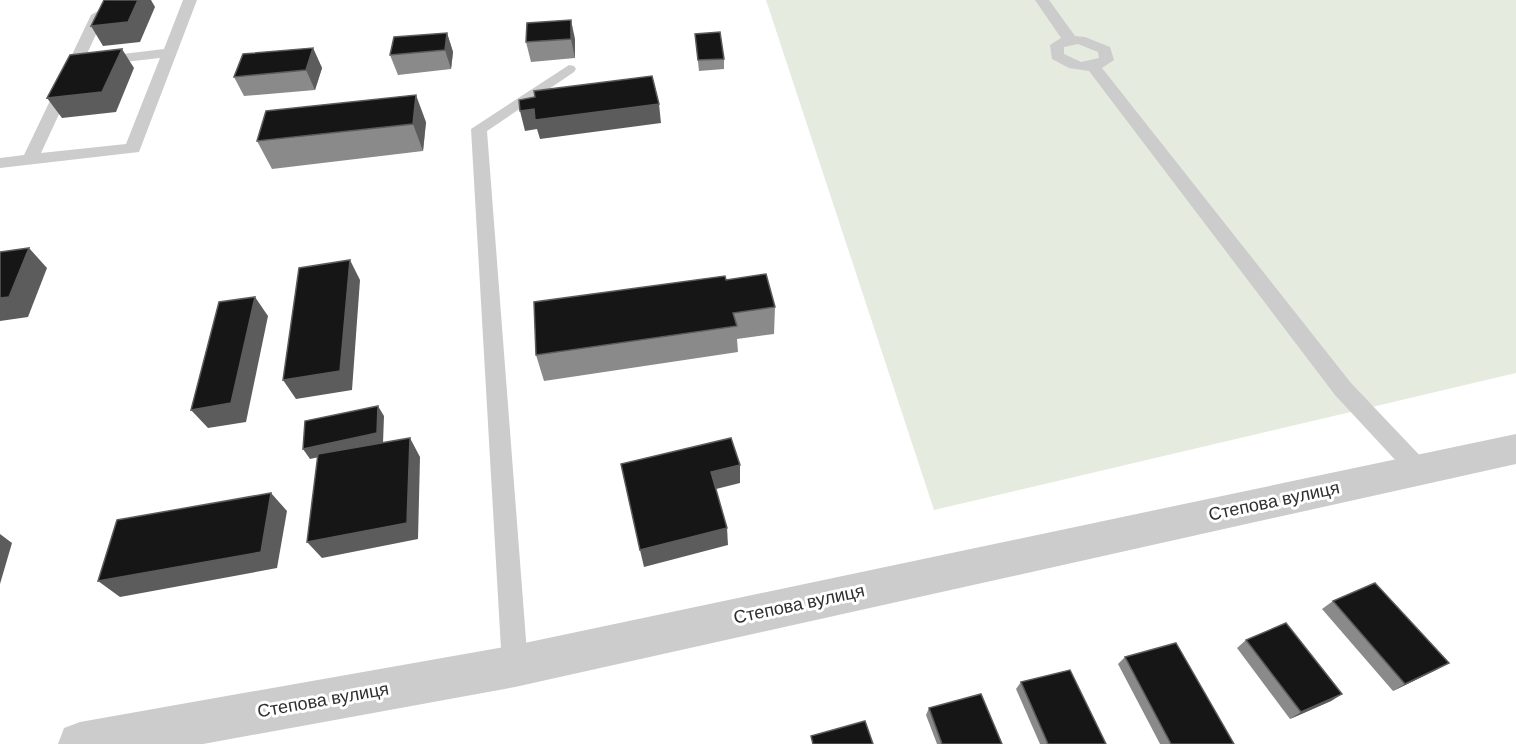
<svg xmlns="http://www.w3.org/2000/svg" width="1516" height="744" font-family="'DM Sans',sans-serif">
	<rect width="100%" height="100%" fill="#fff"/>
	<polygon fill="#e5ebdf" points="766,0 1516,0 1516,373 934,510"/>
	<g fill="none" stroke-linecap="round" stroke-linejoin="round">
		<g fill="#ccc" fill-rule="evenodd">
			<polygon points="183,0 197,0 139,152 0,168 0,158 24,155 91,15 98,11 105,15 41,153 126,144 160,58 98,65 91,61 98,57 164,49"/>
			<path d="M1035,0H1049L1075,36L1085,37L1110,47L1114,60L1102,68L1351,383L1427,463L1430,470L1427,477L1419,480L1411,477L1335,395L1089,71L1069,68L1052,59L1050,45L1061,38ZM1078,44L1098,52L1099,58L1081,62L1064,54V47Z"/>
			<polygon points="569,65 574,66 576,69 574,72 487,131 528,666 525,676 515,679 505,676 502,666 471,129"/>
		</g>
		<polygon fill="#ccc" fill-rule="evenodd" points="1516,434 1516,464 515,687 203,744 58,744 64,728 80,722 515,645"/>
	</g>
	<g fill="#8a8a8a">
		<polygon points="447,33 453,52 451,69 398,75 390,55"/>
		<polygon points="695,34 724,59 724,69 699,71"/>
		<polygon points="575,39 575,58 531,62 526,42"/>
		<polygon points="313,48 322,68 315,90 244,96 234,77"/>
		<polygon points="426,122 423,151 272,169 257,141"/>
		<polygon points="726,280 775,307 774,334 737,339 738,352 544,381 536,355"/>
		<polygon points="1333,601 1436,670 1393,691 1322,609"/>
		<polygon points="1246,640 1342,694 1331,701 1290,719 1237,648"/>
		<polygon points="1125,657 1234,744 1160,744 1118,664"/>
		<polygon points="1021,682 1106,744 1040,744 1016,689"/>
		<polygon points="929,708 1002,744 937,744 926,715"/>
	</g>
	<g fill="#5c5c5c">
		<polygon points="138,0 151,0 155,7 140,42 103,46 91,26"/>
		<polygon points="571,20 575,39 575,58 571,39"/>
		<polygon points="447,33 453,52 451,69 445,50"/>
		<polygon points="313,48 322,68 315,90 306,70"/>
		<polygon points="122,49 134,68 116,112 62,118 47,98"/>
		<polygon points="416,95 426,122 423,151 413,124"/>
		<polygon points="659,104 661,123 540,139 537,129 525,131 520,111 534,109"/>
		<polygon points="29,248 47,268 28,317 0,321 0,298"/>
		<polygon points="350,260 360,280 352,390 296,399 283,380"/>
		<polygon points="255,297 268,316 246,422 208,428 191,410"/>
		<polygon points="378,406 384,416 383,443 310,459 303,449"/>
		<polygon points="410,438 420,457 418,539 322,558 307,542"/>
		<polygon points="740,465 740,483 712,490 711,472"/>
		<polygon points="271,493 287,511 277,568 120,597 98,581"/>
		<polygon points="727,528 728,545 644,567 640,550"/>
		<polygon points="0,534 12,543 0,584"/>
		<polygon points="1449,663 1436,670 1393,691 1405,684"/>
		<polygon points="1342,694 1331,701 1290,719 1301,712"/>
	</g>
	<g fill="#161616" stroke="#5c5c5c" stroke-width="1.5">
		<polygon points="104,0 138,0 128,22 91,26"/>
		<polygon points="571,20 571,39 526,42 527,23"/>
		<polygon points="720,32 724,59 698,60 695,34"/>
		<polygon points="447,33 445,50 390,55 394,37"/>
		<polygon points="313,48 306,70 234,77 243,54"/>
		<polygon points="122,49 102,92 47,98 70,55"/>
		<polygon points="652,76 659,104 535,120 534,109 520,111 519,100 535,97 534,91"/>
		<polygon points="416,95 413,124 257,141 266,111"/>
		<polygon points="29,248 9,297 0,298 0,252"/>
		<polygon points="350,260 340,371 283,380 299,268"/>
		<polygon points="766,274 775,307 733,313 737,326 536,355 534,302 725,276 726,280"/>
		<polygon points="255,297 231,403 191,410 219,302"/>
		<polygon points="378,406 377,433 303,449 305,421"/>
		<polygon points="410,438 407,523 307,542 318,454"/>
		<polygon points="731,438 740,465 711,472 727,528 640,550 621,464"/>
		<polygon points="271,493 261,552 98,581 117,520"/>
		<polygon points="1375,583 1449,663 1405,684 1333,601"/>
		<polygon points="1286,623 1342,694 1301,712 1246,640"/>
		<polygon points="1176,643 1234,744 1171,744 1125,657"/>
		<polygon points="1070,670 1106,744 1048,744 1021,682"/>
		<polygon points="981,694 1002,744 942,744 929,708"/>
		<polygon points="865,721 873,744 813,744 811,736"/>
	</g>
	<g text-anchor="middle" stroke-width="6" stroke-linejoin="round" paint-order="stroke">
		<g font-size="18" fill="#2f2f2f" stroke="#fff">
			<text transform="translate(1274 501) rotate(-12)" y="6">Степова вулиця</text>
			<text transform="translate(799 604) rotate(-12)" y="6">Степова вулиця</text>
			<text transform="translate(323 700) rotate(-10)" y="6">Степова вулиця</text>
		</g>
	</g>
</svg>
